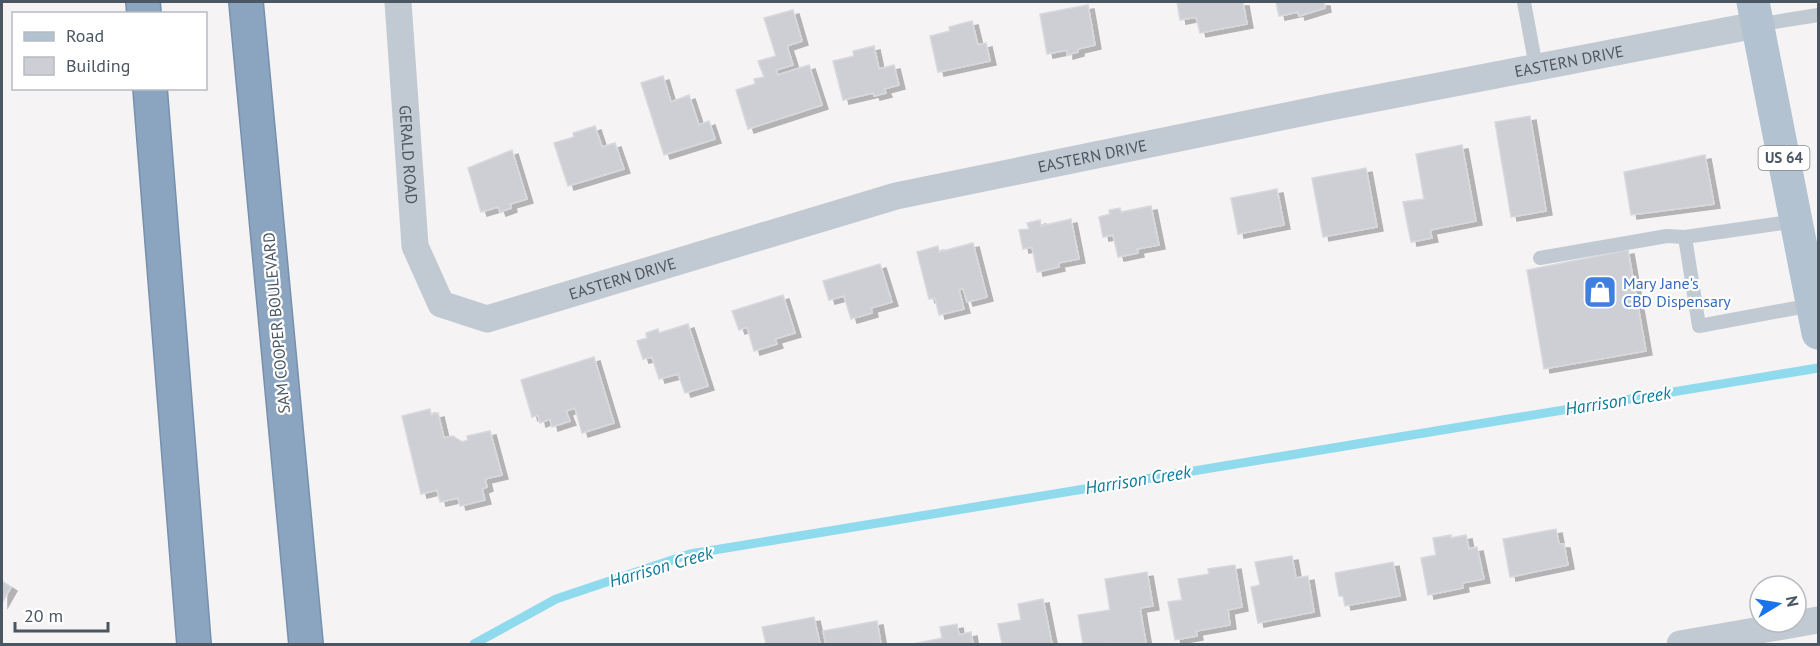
<svg xmlns="http://www.w3.org/2000/svg" width="1820" height="646" font-family="'PT Sans',sans-serif">
	<defs>
		<filter id="shadow"><feDropShadow dx="6" dy="4" stdDeviation="0" flood-color="#0004"/></filter>
	</defs>
	<rect width="100%" height="100%" fill="#f5f3f3"/>
	<g fill="none" stroke-linecap="round" stroke-linejoin="round">
		<polyline stroke="#90daee" stroke-width="9" points="474,644 556,599 690,554 1818,368"/>
	</g>
	<g fill="#cdcfd5" stroke="#d7d9de" stroke-width="1.5" filter="url(#shadow)">
		<polygon points="1177,2 1243,2 1247,24 1200,33 1196,17 1180,20"/>
		<polygon points="1276,2 1324,2 1325,8 1299,16 1298,12 1279,16"/>
		<polygon points="1088,5 1095,45 1078,49 1078,52 1067,55 1067,50 1047,54 1040,14"/>
		<polygon points="793,10 802,41 787,46 793,65 776,70 778,75 809,65 822,105 748,129 736,90 755,84 754,79 764,77 758,61 776,56 764,18"/>
		<polygon points="972,21 978,45 986,43 990,61 938,72 930,36 950,31 949,27"/>
		<polygon points="874,46 879,69 894,65 899,85 884,89 886,93 874,96 873,93 843,100 833,61 854,56 853,51"/>
		<polygon points="663,76 671,102 689,95 699,125 709,121 715,139 664,155 641,83"/>
		<polygon points="1530,116 1546,211 1511,217 1495,122"/>
		<polygon points="595,126 602,147 615,143 624,169 568,186 554,143 574,137 573,133"/>
		<polygon points="1462,145 1476,221 1430,230 1432,238 1411,242 1403,202 1424,199 1416,154"/>
		<polygon points="512,150 527,199 510,204 511,208 500,212 498,207 481,212 468,168"/>
		<polygon points="1705,155 1714,204 1631,215 1624,172"/>
		<polygon points="1366,168 1377,227 1323,237 1312,178"/>
		<polygon points="1277,189 1284,225 1238,234 1231,198"/>
		<polygon points="1151,206 1159,245 1137,249 1138,253 1118,257 1113,235 1103,237 1099,217 1110,214 1109,210 1120,208 1121,212"/>
		<polygon points="1071,219 1079,259 1058,263 1059,267 1037,272 1032,247 1023,249 1019,230 1029,229 1027,223 1040,220 1041,226"/>
		<polygon points="973,243 987,297 967,302 963,288 959,290 964,309 939,315 935,298 929,299 917,252 938,246 939,252"/>
		<polygon points="1628,250 1646,351 1544,369 1527,270"/>
		<polygon points="880,264 892,302 871,308 872,313 851,319 844,296 829,300 823,281"/>
		<polygon points="783,295 795,333 775,339 777,344 754,351 747,327 739,330 732,311"/>
		<polygon points="688,324 708,386 685,393 678,374 659,379 652,357 643,359 637,341 647,338 646,333 658,329 659,333"/>
		<polygon points="594,357 614,423 582,433 575,408 566,411 570,421 552,427 550,419 540,423 538,415 532,417 521,380"/>
		<polygon points="430,409 431,415 438,413 444,438 453,436 462,442 468,440 467,436 490,431 502,475 485,479 487,487 482,489 485,500 460,506 458,498 440,502 437,490 421,494 402,416"/>
		<polygon points="1556,529 1559,544 1564,544 1568,565 1510,577 1503,539"/>
		<polygon points="1451,535 1451,538 1466,535 1469,549 1477,547 1484,579 1462,583 1463,588 1428,595 1421,558 1436,555 1433,538"/>
		<polygon points="1292,556 1296,578 1308,576 1314,612 1258,623 1251,587 1260,585 1255,562"/>
		<polygon points="1393,562 1400,596 1345,606 1343,596 1339,596 1335,573"/>
		<polygon points="1235,565 1242,607 1228,610 1230,625 1196,631 1197,636 1175,640 1168,602 1182,600 1178,579 1209,574 1208,569"/>
		<polygon points="1147,572 1153,606 1140,608 1146,643 1083,644 1078,615 1110,610 1105,579"/>
		<polygon points="2,581 11,587 2,603"/>
		<polygon points="1043,599 1052,644 1002,644 998,624 1021,620 1018,604"/>
		<polygon points="814,617 820,644 766,644 762,627"/>
		<polygon points="877,621 881,644 826,644 823,631"/>
		<polygon points="957,624 959,635 971,632 973,644 913,644 942,638 940,627"/>
	</g>
	<g fill="none" stroke-linecap="round" stroke-linejoin="round">
		<g stroke="#7690ad" stroke-width="36">
			<g id="highway">
				<polyline points="143,2 144,14"/>
				<polyline points="246,2 306,644"/>
				<polyline points="150,88 194,644"/>
			</g>
		</g>
		<g stroke="#c1cad2" stroke-width="14">
			<polyline points="1524,2 1536,67"/>
			<polyline points="1756,25 1818,15"/>
			<polyline points="1685,237 1699,326 1812,305"/>
			<polyline points="1540,258 1667,236 1685,237 1797,221"/>
		</g>
		<g stroke="#c1cad2" stroke-width="27">
			<path id="s1" d="M398,2L415,246L441,304L487,319L896,196L1330,107L1756,25"/>
			<polyline points="1680,644 1818,620"/>
		</g>
		<polyline stroke="#b3c2d1" stroke-width="33" points="1753,2 1818,333"/>
		<use href="#highway" stroke="#8ba5c1" stroke-width="33"/>
	</g>
	<defs>
		<g id="shop-square" transform="scale(1.725)"><rect x="-9" y="-9" width="18" height="18" rx="4" fill="#3f7fe0" stroke="#fff"/><path d="M-5-2.5h2.3a2.7 3.5 0 0 1 5.4 0H5L5.5 6h-11ZM-1.5-2.5h3a1.5 2.3 0 0 0-3 0Z" fill="#fff"/></g>
	</defs>
	<g fill-rule="evenodd">
		<use href="#shop-square" x="1600" y="292"/>
	</g>
	<g text-anchor="middle" stroke-width="4.5" stroke-linejoin="round" paint-order="stroke">
		<rect fill="#fff" stroke="#808990" stroke-width="1.5" x="1758.5" y="146" width="51" height="24" rx="4.5"/>
		<g font-size="15" font-weight="bold" fill="#4a5661">
			<text x="1784" y="163">US 64</text>
		</g>
		<g font-size="16" fill="#4a5661" stroke="#fff">
			<text dy="6" stroke="none"><textPath href="#s1" startOffset="1470">EASTERN DRIVE</textPath></text>
			<text dy="6" stroke="none"><textPath href="#s1" startOffset="153">GERALD ROAD</textPath></text>
			<text dy="6" stroke="none"><textPath href="#s1" startOffset="984">EASTERN DRIVE</textPath></text>
			<text dy="6" stroke="none"><textPath href="#s1" startOffset="498">EASTERN DRIVE</textPath></text>
			<text transform="translate(276 323) rotate(-95)" y="6">SAM COOPER BOULEVARD</text>
		</g>
		<g font-size="16" fill="#366cbe" stroke="#fff" text-anchor="start">
			<text x="1623" y="289">Mary Jane's<tspan x="1623" dy="18">CBD Dispensary</tspan></text>
		</g>
		<g font-size="18" font-style="italic" fill="#0c7c9b" stroke="#fff">
			<text transform="translate(1618 401) rotate(-9)" y="6">Harrison Creek</text>
			<text transform="translate(1138 480) rotate(-9)" y="6">Harrison Creek</text>
			<text transform="translate(661 567) rotate(-16)" y="6">Harrison Creek</text>
		</g>
	</g>
	<rect width="1820" height="646" fill="none" stroke="#4a5661" stroke-width="6"/>
	<rect x="12" y="12" width="195" height="78" fill="#ffffff" stroke="#b7bbc0" stroke-width="1.5"/>
	<rect x="24" y="32" width="30" height="9" fill="#b3c2d1" stroke="#b7bbc0" stroke-width="1.5"/>
	<text x="66" y="42" font-size="18" fill="#4a5661">Road</text>
	<rect x="24" y="57" width="30" height="18" fill="#cdcfd5" stroke="#b7bbc0" stroke-width="1.5"/>
	<text x="66" y="72" font-size="18" fill="#4a5661">Building</text>
	<g transform="translate(1778 604) rotate(79)"><circle r="28" fill="#ffffff" stroke="#b7bbc0" stroke-width="1.5"/>
	<path d="M0-4.5L10 22L0 15L-10 22Z" fill="#1a73e8"/>
	<text y="-9" font-size="16" font-weight="bold" text-anchor="middle" fill="#4a5661">N</text>
	</g>
	<path d="M15 622v9h93v-9" fill="none" stroke="#4a5661" stroke-width="3"/>
	<text x="24" y="622" font-size="18" fill="#4a5661" stroke="#ffffff" stroke-width="4.5" paint-order="stroke">20 m</text>
</svg>
